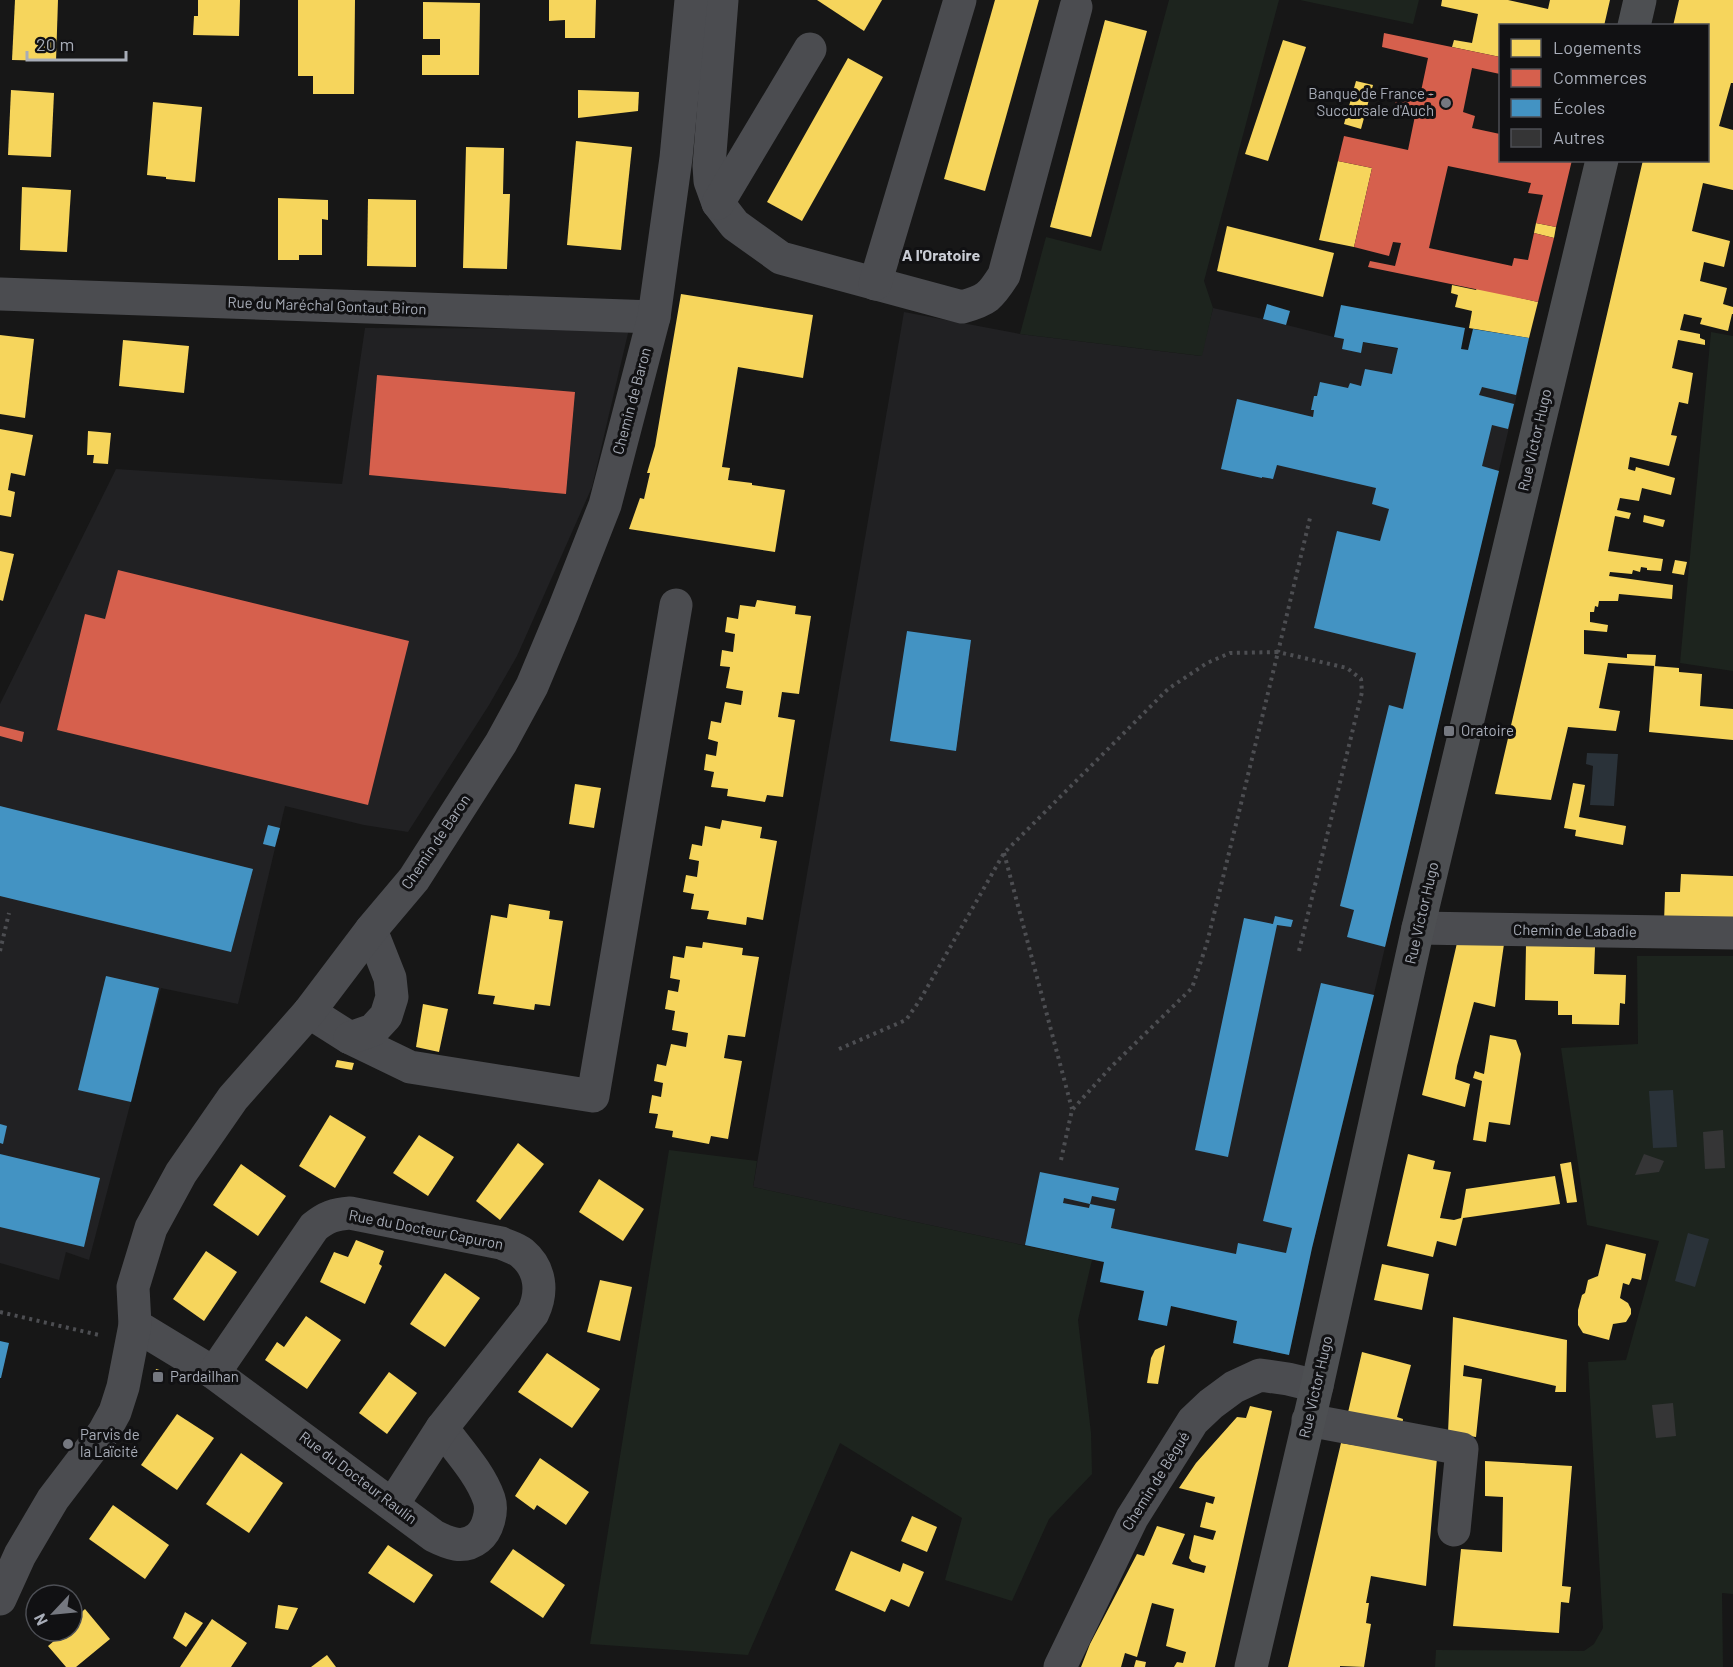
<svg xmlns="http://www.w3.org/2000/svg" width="1733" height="1667" font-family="Barlow,sans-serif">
	<rect width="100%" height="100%" fill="#171717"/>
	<g fill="#212123">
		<polygon points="1213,308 1263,319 1334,337 1480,364 1523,369 1351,1090 1312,1248 1289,1355 1233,1343 1237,1321 1171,1306 1177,1278 753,1187 904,312 1020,334 1201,356"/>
		<polygon points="365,328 629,329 592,487 517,656 489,705 408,832 364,825 285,806 238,1004 161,988 89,1260 66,1252 59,1280 0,1263 0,704 116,469 342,484"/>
	</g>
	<g fill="#1d241e">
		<polygon points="1169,0 1279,0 1204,281 1213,308 1202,356 1020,334 1046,237 1101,251"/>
		<polygon points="1300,0 1419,0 1413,24"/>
		<polygon points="1711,332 1733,336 1733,671 1680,663"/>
		<polygon points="1637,956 1733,956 1733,1594 1722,1593 1723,1667 1435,1667 1436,1650 1584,1651 1594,1644 1603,1628 1588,1362 1626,1360 1659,1241 1587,1225 1561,1048 1638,1044"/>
		<polygon points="669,1150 757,1161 753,1187 1092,1260 1078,1320 1091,1433 1092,1474 1049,1519 1012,1601 945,1580 962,1518 840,1443 748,1655 590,1644"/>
	</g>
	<g fill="#2a3239">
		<polygon points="1587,753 1618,754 1614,806 1590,805 1593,766 1586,764"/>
		<polygon points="1673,1090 1677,1147 1653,1148 1649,1091"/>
		<polygon points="1688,1233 1709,1239 1695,1287 1675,1281"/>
	</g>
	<g fill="#f6d55c">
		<polygon points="15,0 58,0 56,61 12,60"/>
		<polygon points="198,0 240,0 239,36 193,35 194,16 198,16"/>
		<polygon points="298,0 355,0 354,94 313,94 313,76 298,76"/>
		<polygon points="549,0 596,0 595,38 565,38 565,20 549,21"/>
		<polygon points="817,0 882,0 864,31"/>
		<polygon points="995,0 1039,0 985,191 944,179"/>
		<polygon points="1442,0 1508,0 1548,9 1550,0 1610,0 1604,26 1500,26 1500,57 1452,47 1454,40 1472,43 1478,14 1441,6"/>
		<polygon points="1679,0 1733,0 1733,83 1731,83 1719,126 1733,130 1733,190 1703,183 1692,231 1730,241 1724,267 1704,262 1700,281 1727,288 1723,304 1733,307 1733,314 1732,314 1728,331 1700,324 1702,318 1684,314 1680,330 1700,334 1700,338 1705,340 1705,345 1678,340 1672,368 1693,373 1688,404 1679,402 1671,435 1677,436 1669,466 1630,457 1628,469 1635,471 1636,467 1675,478 1671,495 1642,488 1639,501 1620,498 1617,510 1631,513 1629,519 1615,516 1608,551 1663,559 1661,571 1647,570 1647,568 1641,567 1640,572 1633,570 1632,574 1610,572 1609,576 1673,585 1672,599 1619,594 1618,601 1599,601 1598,607 1595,606 1594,612 1590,612 1590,622 1608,625 1607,632 1584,630 1584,654 1627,658 1627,654 1656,655 1655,666 1608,663 1599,708 1620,711 1616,731 1568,727 1551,800 1495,794 1643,160 1708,160 1708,26 1673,26"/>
		<polygon points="423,2 480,3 479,75 422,75 422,55 440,55 440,39 423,39"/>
		<polygon points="1105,20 1147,31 1091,237 1050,227"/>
		<polygon points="1283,40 1306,47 1268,161 1245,154"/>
		<polygon points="848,58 883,77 802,221 767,202"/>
		<polygon points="1356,81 1373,85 1361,129 1344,124"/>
		<polygon points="11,90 54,93 51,157 8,155"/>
		<polygon points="578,90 639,92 638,111 578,118"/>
		<polygon points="153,102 202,107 195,182 166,179 166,177 147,175"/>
		<polygon points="576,141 632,147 621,250 567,245"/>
		<polygon points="466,147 504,148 503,194 510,194 507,269 463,268"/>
		<polygon points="1338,161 1372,168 1354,247 1319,240"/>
		<polygon points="22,187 71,190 67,252 20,250"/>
		<polygon points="278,198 328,200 328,220 322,219 322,255 299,255 299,260 278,260"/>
		<polygon points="368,199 416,200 416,267 367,266"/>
		<polygon points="1536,223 1556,227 1554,238 1534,233"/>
		<polygon points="1227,226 1334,253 1323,297 1217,271"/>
		<polygon points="1452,285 1476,290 1477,288 1538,302 1529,338 1469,328 1472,311 1455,307 1458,295 1451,293"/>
		<polygon points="681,294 813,315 803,378 738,367 722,467 730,468 728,480 752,483 752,485 785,490 775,552 629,529 640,498 644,499 650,473 647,473 655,446"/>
		<polygon points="0,335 34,339 25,418 0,414"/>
		<polygon points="123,340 189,346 184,393 119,386"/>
		<polygon points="0,429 33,435 25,476 11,473 8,490 15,492 11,517 0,515"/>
		<polygon points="88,431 111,433 108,464 93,463 94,455 87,455"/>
		<polygon points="1644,515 1665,520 1663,527 1643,522"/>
		<polygon points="0,551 14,554 3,601 0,600"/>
		<polygon points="1675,560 1687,562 1684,575 1672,573"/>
		<polygon points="757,600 796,606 795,614 811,616 799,694 782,692 778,717 795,720 783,797 767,795 765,802 727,796 728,789 711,787 714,772 704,770 706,754 716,756 718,742 708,739 711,721 721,723 725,702 741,705 743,691 726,688 730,667 720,666 722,650 733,652 735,634 725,632 727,617 738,619 740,605 755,607"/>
		<polygon points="1654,666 1679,668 1679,672 1702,674 1700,706 1733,709 1733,740 1649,732"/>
		<polygon points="1573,783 1585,785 1579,817 1626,826 1623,845 1575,836 1576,830 1564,828"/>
		<polygon points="575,784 601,788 594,828 569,824"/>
		<polygon points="722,820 762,827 760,838 777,841 763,920 747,917 746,925 707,919 709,911 691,909 694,894 683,892 686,875 697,877 699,861 689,859 692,844 702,846 705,826 720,829"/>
		<polygon points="1681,874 1733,876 1733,920 1664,923 1665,892 1680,892"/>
		<polygon points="509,904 550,911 549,919 563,921 550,1006 535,1004 534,1010 493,1004 495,996 478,994 491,915 507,918"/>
		<polygon points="703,942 743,948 742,955 759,957 745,1037 728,1035 724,1058 742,1061 728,1139 711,1136 709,1144 672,1137 673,1131 655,1128 658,1114 649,1113 652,1095 661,1097 663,1083 654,1081 657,1064 666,1066 671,1044 686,1047 688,1033 672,1030 675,1011 665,1009 668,990 678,992 680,980 670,978 673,956 684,958 686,946 702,948"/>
		<polygon points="1457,943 1504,944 1495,1007 1474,1002 1457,1066 1455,1079 1470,1084 1465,1107 1422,1095"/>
		<polygon points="1526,945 1595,947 1594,974 1626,975 1625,1004 1620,1003 1619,1025 1572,1024 1572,1015 1558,1015 1558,1001 1525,1000"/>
		<polygon points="423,1004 448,1009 439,1052 416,1047"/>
		<polygon points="1490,1035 1516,1040 1521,1054 1510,1125 1489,1122 1486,1142 1473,1140 1482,1081 1473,1078 1475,1071 1484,1074"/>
		<polygon points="337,1060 354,1063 352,1070 335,1067"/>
		<polygon points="330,1115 366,1137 335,1188 299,1166"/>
		<polygon points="419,1135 454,1157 428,1196 393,1173"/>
		<polygon points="518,1143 544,1164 500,1220 476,1201"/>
		<polygon points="1408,1154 1435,1161 1433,1169 1451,1172 1440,1218 1454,1220 1461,1218 1466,1189 1555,1176 1560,1204 1463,1218 1456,1246 1437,1241 1433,1257 1387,1246"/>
		<polygon points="1571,1162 1577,1202 1567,1203 1560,1164"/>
		<polygon points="241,1164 286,1196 258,1236 213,1205"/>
		<polygon points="599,1179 644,1209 623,1241 579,1212"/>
		<polygon points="356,1240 384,1251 379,1264 382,1266 365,1304 320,1282 334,1252 348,1257"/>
		<polygon points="1606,1244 1646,1254 1641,1280 1632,1278 1629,1285 1623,1283 1620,1298 1628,1303 1631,1309 1631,1314 1626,1322 1613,1324 1609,1340 1583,1333 1578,1325 1578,1310 1582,1295 1585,1293 1588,1280 1598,1276"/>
		<polygon points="206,1251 237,1272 204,1321 173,1299"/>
		<polygon points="1382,1264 1429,1274 1422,1310 1374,1300"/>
		<polygon points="445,1273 480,1298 445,1347 410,1324"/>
		<polygon points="600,1280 632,1287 620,1341 587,1332"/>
		<polygon points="306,1316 341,1340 307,1389 265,1360 277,1342 284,1347"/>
		<polygon points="1453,1317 1567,1340 1566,1392 1555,1392 1556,1386 1464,1365 1463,1376 1482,1379 1476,1437 1448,1433"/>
		<polygon points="1165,1345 1158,1384 1147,1383 1151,1358 1155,1350"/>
		<polygon points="1362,1352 1411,1365 1397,1417 1403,1419 1402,1428 1346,1421"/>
		<polygon points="547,1353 600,1389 572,1428 518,1392"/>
		<polygon points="156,1369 163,1371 159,1383 153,1381"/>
		<polygon points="389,1372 417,1393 387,1434 359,1413"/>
		<polygon points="1250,1406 1272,1411 1215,1667 1174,1667 1177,1662 1183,1663 1186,1652 1166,1646 1174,1609 1152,1603 1137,1657 1125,1653 1121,1667 1081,1667 1090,1644 1137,1554 1144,1556 1157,1526 1185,1534 1172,1564 1204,1573 1206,1566 1192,1562 1189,1558 1194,1535 1213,1540 1216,1531 1200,1527 1206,1502 1213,1504 1215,1497 1179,1488 1196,1463 1237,1417 1246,1418"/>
		<polygon points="177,1414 214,1438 177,1490 141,1465"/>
		<polygon points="1341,1443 1437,1458 1426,1586 1371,1576 1366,1603 1369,1603 1366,1623 1371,1624 1364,1667 1340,1666 1340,1667 1288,1667"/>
		<polygon points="241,1453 283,1483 249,1533 206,1504"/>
		<polygon points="540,1458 589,1492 566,1525 537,1505 534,1510 515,1496"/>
		<polygon points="1485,1461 1572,1466 1562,1586 1571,1587 1569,1603 1561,1602 1559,1633 1453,1626 1461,1549 1502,1552 1503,1497 1485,1496"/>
		<polygon points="113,1505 169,1545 145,1579 89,1539"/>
		<polygon points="912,1516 937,1527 927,1552 901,1541"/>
		<polygon points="388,1545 433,1575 414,1603 368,1573"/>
		<polygon points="513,1549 565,1585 543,1618 490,1582"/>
		<polygon points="851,1551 900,1572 903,1563 924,1572 909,1607 891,1599 885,1612 835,1590"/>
		<polygon points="278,1605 298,1608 288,1630 275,1628"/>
		<polygon points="85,1609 110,1639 76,1667 66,1667 48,1646 66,1631 72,1631 72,1621"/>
		<polygon points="185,1612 203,1623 186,1647 173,1638"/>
		<polygon points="212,1619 247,1643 231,1667 180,1667"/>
		<polygon points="327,1655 336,1667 311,1667"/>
		<polygon points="1136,1660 1146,1662 1145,1667 1134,1667"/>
	</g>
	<g fill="#d6604d">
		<polygon points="1384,33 1500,57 1500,74 1472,68 1463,112 1475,116 1472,128 1500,134 1500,160 1572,160 1556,227 1536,223 1543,195 1528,193 1531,183 1448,166 1429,248 1512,266 1514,258 1528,260 1534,233 1554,238 1538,302 1368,267 1370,261 1395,266 1401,243 1393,242 1389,256 1354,247 1372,168 1338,161 1344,136 1408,150 1416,111 1395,105 1398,91 1420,96 1428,58 1382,47"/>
		<polygon points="377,375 575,392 566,494 369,475"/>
		<polygon points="118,570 409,641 368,805 57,730 85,614 105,619"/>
		<polygon points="0,726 24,732 22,742 0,736"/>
	</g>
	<g fill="#4393c3">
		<polygon points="1267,304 1290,311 1286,325 1263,319"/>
		<polygon points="1341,305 1465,328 1461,349 1468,350 1473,329 1529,338 1516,395 1482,387 1479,395 1514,404 1508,429 1492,425 1482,466 1499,471 1385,947 1347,937 1354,910 1340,906 1389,705 1403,709 1416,653 1314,628 1337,531 1380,541 1389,509 1372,504 1376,488 1277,465 1273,479 1262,477 1262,478 1221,469 1237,399 1313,417 1314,410 1311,410 1314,396 1317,396 1320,382 1348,388 1350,383 1361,386 1365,369 1392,374 1398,348 1363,342 1361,353 1342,349 1344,339 1334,337"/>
		<polygon points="907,631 971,640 956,751 890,741"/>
		<polygon points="0,806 253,869 231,952 0,896"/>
		<polygon points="268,825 280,828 275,847 263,844"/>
		<polygon points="1275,916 1293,920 1291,927 1277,925 1228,1157 1195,1150 1244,918 1273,924"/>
		<polygon points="106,976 159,988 131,1102 78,1090"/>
		<polygon points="1321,983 1374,995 1312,1248 1289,1355 1233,1343 1237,1321 1171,1306 1167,1326 1138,1320 1144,1291 1100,1282 1104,1262 1025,1245 1040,1172 1119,1188 1116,1201 1092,1196 1090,1204 1064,1198 1063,1203 1089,1208 1090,1204 1115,1209 1111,1228 1236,1254 1238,1243 1286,1253 1292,1228 1263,1221"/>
		<polygon points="0,1124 7,1126 3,1144 0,1143"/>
		<polygon points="0,1154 100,1178 84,1247 0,1227"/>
		<polygon points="0,1341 9,1343 1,1378 0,1378"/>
	</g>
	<g fill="#353536">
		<polygon points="1723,1130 1725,1168 1705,1169 1703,1132"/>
		<polygon points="1644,1154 1664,1161 1659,1172 1635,1175"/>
		<polygon points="1673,1403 1676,1436 1656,1438 1652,1405"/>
	</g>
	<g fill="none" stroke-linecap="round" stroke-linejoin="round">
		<g stroke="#4d4e52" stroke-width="4" stroke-dasharray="3 4.5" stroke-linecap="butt">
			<polyline points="1004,853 1072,1109"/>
			<polyline points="0,951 9,913"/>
			<polyline points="1299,951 1362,692 1361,679 1347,668 1278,652 1310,518"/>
			<polyline points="839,1049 906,1020 920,1000 1004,853 1168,689 1207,663 1230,653 1278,652 1207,943 1192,988 1111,1067 1072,1110 1061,1160"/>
			<polyline points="0,1312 99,1335"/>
		</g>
		<g stroke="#4b4c50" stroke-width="33">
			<path d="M722,0L709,166L710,181L718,203L735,225L781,258L962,307C987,300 990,297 1004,275L1076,7"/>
			<polyline points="718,203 810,49"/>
			<polyline points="875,284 960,0"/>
			<polyline points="0,294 654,317"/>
			<polyline points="1418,928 1733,933"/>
			<polyline points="309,1012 350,1038 410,1067 593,1096 676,605"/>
			<polyline points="350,1038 373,1030 386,1016 392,997 390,978 371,930"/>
			<path d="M135,1325L214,1373L434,1536C448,1543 463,1550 478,1538C488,1530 493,1511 489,1499C480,1473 458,1450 442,1428"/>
			<path d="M214,1373L314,1227C326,1217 335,1214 350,1213L501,1243C507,1246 516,1248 522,1253C541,1269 543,1292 533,1313L442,1428L393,1504"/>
			<polyline points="1308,1420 1462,1449 1454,1530"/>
			<polyline points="0,1599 20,1555 53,1499 104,1432 115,1412 123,1387 135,1325 133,1287 151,1228 181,1173 233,1098 309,1012 371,930 414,879 501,743 532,686 563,612 605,505 654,317 676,158 691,0"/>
			<polyline points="1060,1667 1132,1518 1193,1421 1211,1404 1234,1387 1260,1375 1288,1379 1317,1386"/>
		</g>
		<g stroke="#4d4f52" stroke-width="33">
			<polyline points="1634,26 1640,0"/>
			<polyline points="1251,1667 1317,1386 1418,928 1602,160"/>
		</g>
	</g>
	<g fill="#757880" stroke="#111113" stroke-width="2">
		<circle cx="1446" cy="103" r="6"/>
		<rect x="1443" y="725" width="12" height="12" rx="3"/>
		<rect x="152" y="1371" width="12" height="12" rx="3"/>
		<circle cx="68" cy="1444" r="6"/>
	</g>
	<g text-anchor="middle" stroke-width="6" stroke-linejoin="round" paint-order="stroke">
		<g font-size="15" fill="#a8adb8" stroke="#111113" text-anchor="start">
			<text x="1434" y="99" text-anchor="end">Banque de France -<tspan x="1434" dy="17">Succursale d'Auch</tspan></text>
			<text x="1461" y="736">Oratoire</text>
			<text x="170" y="1382">Pardailhan</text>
			<text x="80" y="1440">Parvis de<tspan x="80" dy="17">la Laïcité</tspan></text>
		</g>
		<g font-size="15" fill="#a8adb8" stroke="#111113">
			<text transform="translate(327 306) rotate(2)" y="5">Rue du Maréchal Gontaut Biron</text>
			<text transform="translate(632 401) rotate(-75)" y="5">Chemin de Baron</text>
			<text transform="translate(1535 440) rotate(-77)" y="5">Rue Victor Hugo</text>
			<text transform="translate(436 842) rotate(-56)" y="5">Chemin de Baron</text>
			<text transform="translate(1422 913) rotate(-77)" y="5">Rue Victor Hugo</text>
			<text transform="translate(1575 931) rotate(1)" y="5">Chemin de Labadie</text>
			<text transform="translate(426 1230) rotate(11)" y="5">Rue du Docteur Capuron</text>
			<text transform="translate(1316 1387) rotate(-77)" y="5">Rue Victor Hugo</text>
			<text transform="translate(358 1478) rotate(37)" y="5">Rue du Docteur Raulin</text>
			<text transform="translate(1156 1481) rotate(-58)" y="5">Chemin de Bégué</text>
		</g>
		<g font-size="16" font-weight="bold" fill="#c9ccd4" stroke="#111113">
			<text x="941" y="261">A l'Oratoire</text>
		</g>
	</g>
	<rect x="1499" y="24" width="210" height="138" fill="#111113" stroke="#4d4f55" stroke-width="1.5"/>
	<rect x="1511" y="39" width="30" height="18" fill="#f6d55c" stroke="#4d4f55" stroke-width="1.5"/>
	<text x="1553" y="54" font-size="18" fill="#a8adb8">Logements</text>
	<rect x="1511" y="69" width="30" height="18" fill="#d6604d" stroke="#4d4f55" stroke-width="1.5"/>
	<text x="1553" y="84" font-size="18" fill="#a8adb8">Commerces</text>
	<rect x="1511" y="99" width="30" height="18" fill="#4393c3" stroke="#4d4f55" stroke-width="1.5"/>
	<text x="1553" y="114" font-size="18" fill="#a8adb8">Écoles</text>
	<rect x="1511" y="129" width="30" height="18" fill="#353536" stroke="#4d4f55" stroke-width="1.5"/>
	<text x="1553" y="144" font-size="18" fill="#a8adb8">Autres</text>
	<g transform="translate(54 1613) rotate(244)"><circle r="28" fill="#111113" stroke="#4d4f55" stroke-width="1.5"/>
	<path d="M0-4.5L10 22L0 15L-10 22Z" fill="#757880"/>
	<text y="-9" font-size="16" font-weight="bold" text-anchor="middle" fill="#a8adb8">N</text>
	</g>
	<path d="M27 51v9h99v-9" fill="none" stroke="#a8adb8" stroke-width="3"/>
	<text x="36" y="51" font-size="18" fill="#a8adb8" stroke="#111113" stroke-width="4.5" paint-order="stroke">20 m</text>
</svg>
